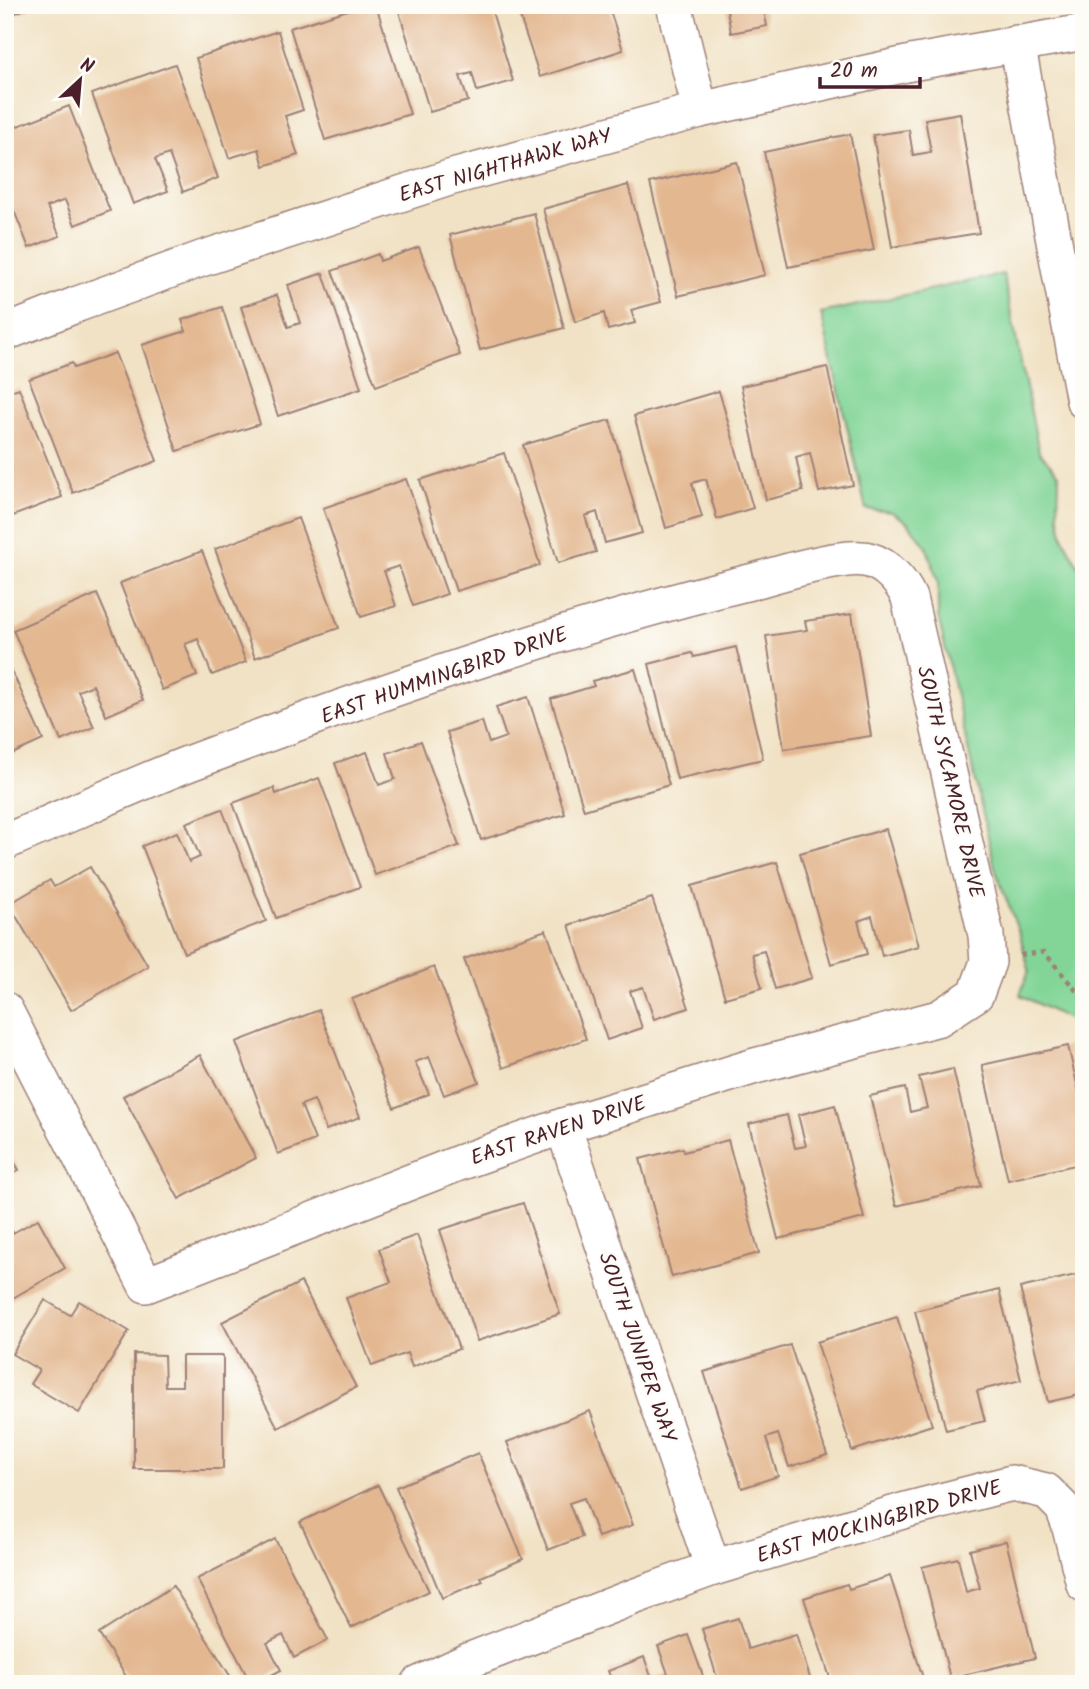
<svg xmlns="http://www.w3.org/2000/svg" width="1089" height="1689" font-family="Kalam,sans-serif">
	<rect width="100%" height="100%" fill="#fdfcf7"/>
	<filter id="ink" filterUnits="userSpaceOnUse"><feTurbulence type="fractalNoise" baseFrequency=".0143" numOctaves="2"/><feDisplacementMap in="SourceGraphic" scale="14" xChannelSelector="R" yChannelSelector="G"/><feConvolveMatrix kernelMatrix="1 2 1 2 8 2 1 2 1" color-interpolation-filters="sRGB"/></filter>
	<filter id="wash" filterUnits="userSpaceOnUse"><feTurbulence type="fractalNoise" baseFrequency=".00686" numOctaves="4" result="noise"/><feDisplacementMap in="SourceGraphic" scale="28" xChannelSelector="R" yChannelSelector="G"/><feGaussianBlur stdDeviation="1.57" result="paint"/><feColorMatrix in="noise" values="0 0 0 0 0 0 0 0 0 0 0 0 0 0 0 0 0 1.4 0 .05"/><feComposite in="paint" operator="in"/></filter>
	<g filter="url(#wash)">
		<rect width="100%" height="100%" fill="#f1e2c5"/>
		<polygon fill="#82d597" stroke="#667a61" stroke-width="2" points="1003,274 1039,452 1059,474 1058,513 1064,540 1084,576 1084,1083 1070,1020 1020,995 1029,970 1020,935 996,872 938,616 938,581 926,546 908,523 892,512 866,509 821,313"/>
		<g id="blocks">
			<g fill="#e3b790">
				<polygon points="5,5 36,5 5,17"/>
				<polygon points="364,5 376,5 410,114 325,140 290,28"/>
				<polygon points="397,5 490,5 513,81 477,91 472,73 460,76 468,101 430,112"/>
				<polygon points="516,5 608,5 623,50 540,77"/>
				<polygon points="726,5 763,5 767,26 731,33"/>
				<polygon points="278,31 303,110 285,116 298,155 264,166 259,149 229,158 196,58"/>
				<polygon points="175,64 218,178 183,192 169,154 155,159 168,191 133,204 92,94"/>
				<polygon points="69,106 110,211 75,225 65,200 47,207 60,236 29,248 5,188 5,131"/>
				<polygon points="960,113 979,233 892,247 873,135 909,130 913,155 931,152 925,119"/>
				<polygon points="850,134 874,250 788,267 764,152"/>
				<polygon points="737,162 765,275 678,296 650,183"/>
				<polygon points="628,185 661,302 631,310 635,323 608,330 604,313 575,322 543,209"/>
				<polygon points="534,213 564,328 480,350 450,235"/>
				<polygon points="419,247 460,355 376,386 332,271 378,254 380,261"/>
				<polygon points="323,273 361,388 278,416 241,307 277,295 288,327 300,323 288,285"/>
				<polygon points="222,307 260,424 177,451 142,345 186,331 182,320"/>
				<polygon points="115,353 157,461 73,493 29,379 72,363 74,368"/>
				<polygon points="827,367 853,485 819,492 810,453 796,457 803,491 766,500 741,386"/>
				<polygon points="19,388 62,497 5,519 5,393"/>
				<polygon points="719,391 753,508 717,519 706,479 692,483 702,517 666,528 634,416"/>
				<polygon points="610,420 642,533 605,543 597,512 585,516 596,552 558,563 523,445"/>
				<polygon points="504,453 540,565 456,591 420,480"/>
				<polygon points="406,479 447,594 413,606 399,566 384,571 396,606 361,617 323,508"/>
				<polygon points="298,518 339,628 255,658 215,549"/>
				<polygon points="202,551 246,662 212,675 198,639 185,644 197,676 162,690 120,583"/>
				<polygon points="97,594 143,700 106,716 93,685 78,691 94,727 61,741 13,630"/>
				<polygon points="852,614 871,736 784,749 766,636 807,630 805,621"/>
				<polygon points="736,647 763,759 677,779 649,664 692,653 694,657"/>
				<polygon points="5,656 43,740 8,756 5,750"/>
				<polygon points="635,669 669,785 584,810 551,699 594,686 592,681"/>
				<polygon points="528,697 565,814 481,840 447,732 482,721 489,743 506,737 496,707"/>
				<polygon points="421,741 459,846 375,875 335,763 367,752 379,785 395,779 387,753"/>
				<polygon points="319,778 360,887 276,918 233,803 274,788 276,794"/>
				<polygon points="222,809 266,921 184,953 142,846 177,832 189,862 200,857 186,823"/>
				<polygon points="886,829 919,946 882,956 872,916 858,921 867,954 831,964 800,853"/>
				<polygon points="777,862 812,978 775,989 764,951 752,954 762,988 725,998 692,886"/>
				<polygon points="90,867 148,966 71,1010 9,904 50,880 54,887"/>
				<polygon points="652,898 689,1008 654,1019 643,987 630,991 642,1028 607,1040 569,925"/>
				<polygon points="546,930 586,1039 503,1068 464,959"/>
				<polygon points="434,967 479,1082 444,1095 429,1057 415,1062 429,1094 394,1108 352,999"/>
				<polygon points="319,1010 360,1117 326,1130 314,1100 301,1105 315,1140 278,1154 236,1042"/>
				<polygon points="1068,1046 1084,1114 1084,1163 1008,1180 982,1065"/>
				<polygon points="200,1055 256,1158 179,1199 123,1096"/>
				<polygon points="953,1069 981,1186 896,1206 870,1096 905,1088 910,1112 927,1108 919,1077"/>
				<polygon points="835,1105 864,1218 778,1239 749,1124 787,1115 795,1148 806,1146 798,1115"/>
				<polygon points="728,1140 759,1253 672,1277 640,1159 683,1148 684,1152"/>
				<polygon points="5,1147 19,1170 5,1178"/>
				<polygon points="523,1203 560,1314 477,1341 440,1230"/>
				<polygon points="38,1219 65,1268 11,1299 9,1296 5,1298 5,1220 13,1233"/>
				<polygon points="417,1235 459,1349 412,1367 407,1353 372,1366 346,1298 391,1282 379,1249"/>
				<polygon points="1084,1273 1084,1394 1048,1402 1020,1288"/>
				<polygon points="301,1282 356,1387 278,1428 222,1322"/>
				<polygon points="999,1290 1021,1380 977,1391 985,1421 946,1430 915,1311"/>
				<polygon points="45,1300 70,1315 79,1301 129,1331 79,1413 30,1384 39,1370 12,1354"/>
				<polygon points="897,1317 932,1425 852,1451 817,1342"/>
				<polygon points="790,1345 827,1455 789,1467 778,1434 766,1438 778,1476 742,1488 704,1372"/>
				<polygon points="134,1354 164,1355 165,1386 182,1386 182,1356 223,1356 223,1469 134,1469"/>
				<polygon points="590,1411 633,1525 598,1537 584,1498 569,1503 582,1537 548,1550 507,1442"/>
				<polygon points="478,1453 523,1559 481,1577 483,1581 442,1598 396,1487"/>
				<polygon points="378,1485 429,1591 351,1628 300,1522"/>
				<polygon points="275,1539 328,1640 294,1658 283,1635 267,1643 281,1670 255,1684 251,1684 197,1579"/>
				<polygon points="1006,1541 1035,1658 950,1678 922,1567 958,1558 966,1592 980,1588 970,1550"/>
				<polygon points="890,1576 925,1684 832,1684 804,1598 847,1584 849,1589"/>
				<polygon points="173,1586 234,1682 231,1684 131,1684 99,1634"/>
				<polygon points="738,1618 748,1649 796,1634 812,1684 719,1684 702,1629"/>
				<polygon points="688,1635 706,1684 613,1684 608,1671 644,1657 652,1679 668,1674 658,1646"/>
			</g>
		</g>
	</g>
	<g filter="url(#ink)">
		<use href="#blocks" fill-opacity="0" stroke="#9e8078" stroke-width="2"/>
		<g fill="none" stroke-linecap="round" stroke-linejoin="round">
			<g stroke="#9e8078" stroke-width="38">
				<g id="minor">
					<polyline points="674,5 700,110"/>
					<polyline points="1017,43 1084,401"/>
					<polyline points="5,333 78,304 201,259 449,178 700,110 911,63 1084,32"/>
					<path d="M5,842C67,816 128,787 190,763C373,694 559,629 750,582C776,575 844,553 869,560C887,565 902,582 909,598L986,935L988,962L976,994L939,1018L755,1066L563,1126L459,1163L146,1285L5,1010"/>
					<polyline points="563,1126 713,1568"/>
					<polyline points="419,1684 468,1661 625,1600 713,1568 906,1510 1012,1483 1046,1491 1063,1508 1069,1524 1084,1584"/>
				</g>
			</g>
			<polyline stroke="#9e8078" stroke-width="4.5" stroke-dasharray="5 5" stroke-linecap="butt" points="1020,955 1044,952 1084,1000"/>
			<use href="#minor" stroke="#fff" stroke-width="35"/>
		</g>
	</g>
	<g text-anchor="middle" stroke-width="5" stroke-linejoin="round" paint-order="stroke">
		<g font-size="21" fill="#4a1f2b" stroke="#fdfcf7">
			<text transform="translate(505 165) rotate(-16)" y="7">EAST NIGHTHAWK WAY</text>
			<text transform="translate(444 675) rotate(-19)" y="7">EAST HUMMINGBIRD DRIVE</text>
			<text transform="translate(951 782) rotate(77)" y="7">SOUTH SYCAMORE DRIVE</text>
			<text transform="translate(558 1130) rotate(-18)" y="7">EAST RAVEN DRIVE</text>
			<text transform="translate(638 1347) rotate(71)" y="7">SOUTH JUNIPER WAY</text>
			<text transform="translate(879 1521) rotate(-16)" y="7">EAST MOCKINGBIRD DRIVE</text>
		</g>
	</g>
	<rect width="1089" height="1689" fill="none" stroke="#fdfcf7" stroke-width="28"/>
	<g transform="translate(80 80) rotate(26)" stroke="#fdfcf7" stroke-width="5" paint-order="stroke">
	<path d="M0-5L12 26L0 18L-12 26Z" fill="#4a1f2b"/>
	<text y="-10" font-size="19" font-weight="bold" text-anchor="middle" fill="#4a1f2b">N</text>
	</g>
	<path d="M820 77v10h100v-10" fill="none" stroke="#4a1f2b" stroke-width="3.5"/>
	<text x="830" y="77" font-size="21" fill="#4a1f2b" stroke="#fdfcf7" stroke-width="5" paint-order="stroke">20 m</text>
</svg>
